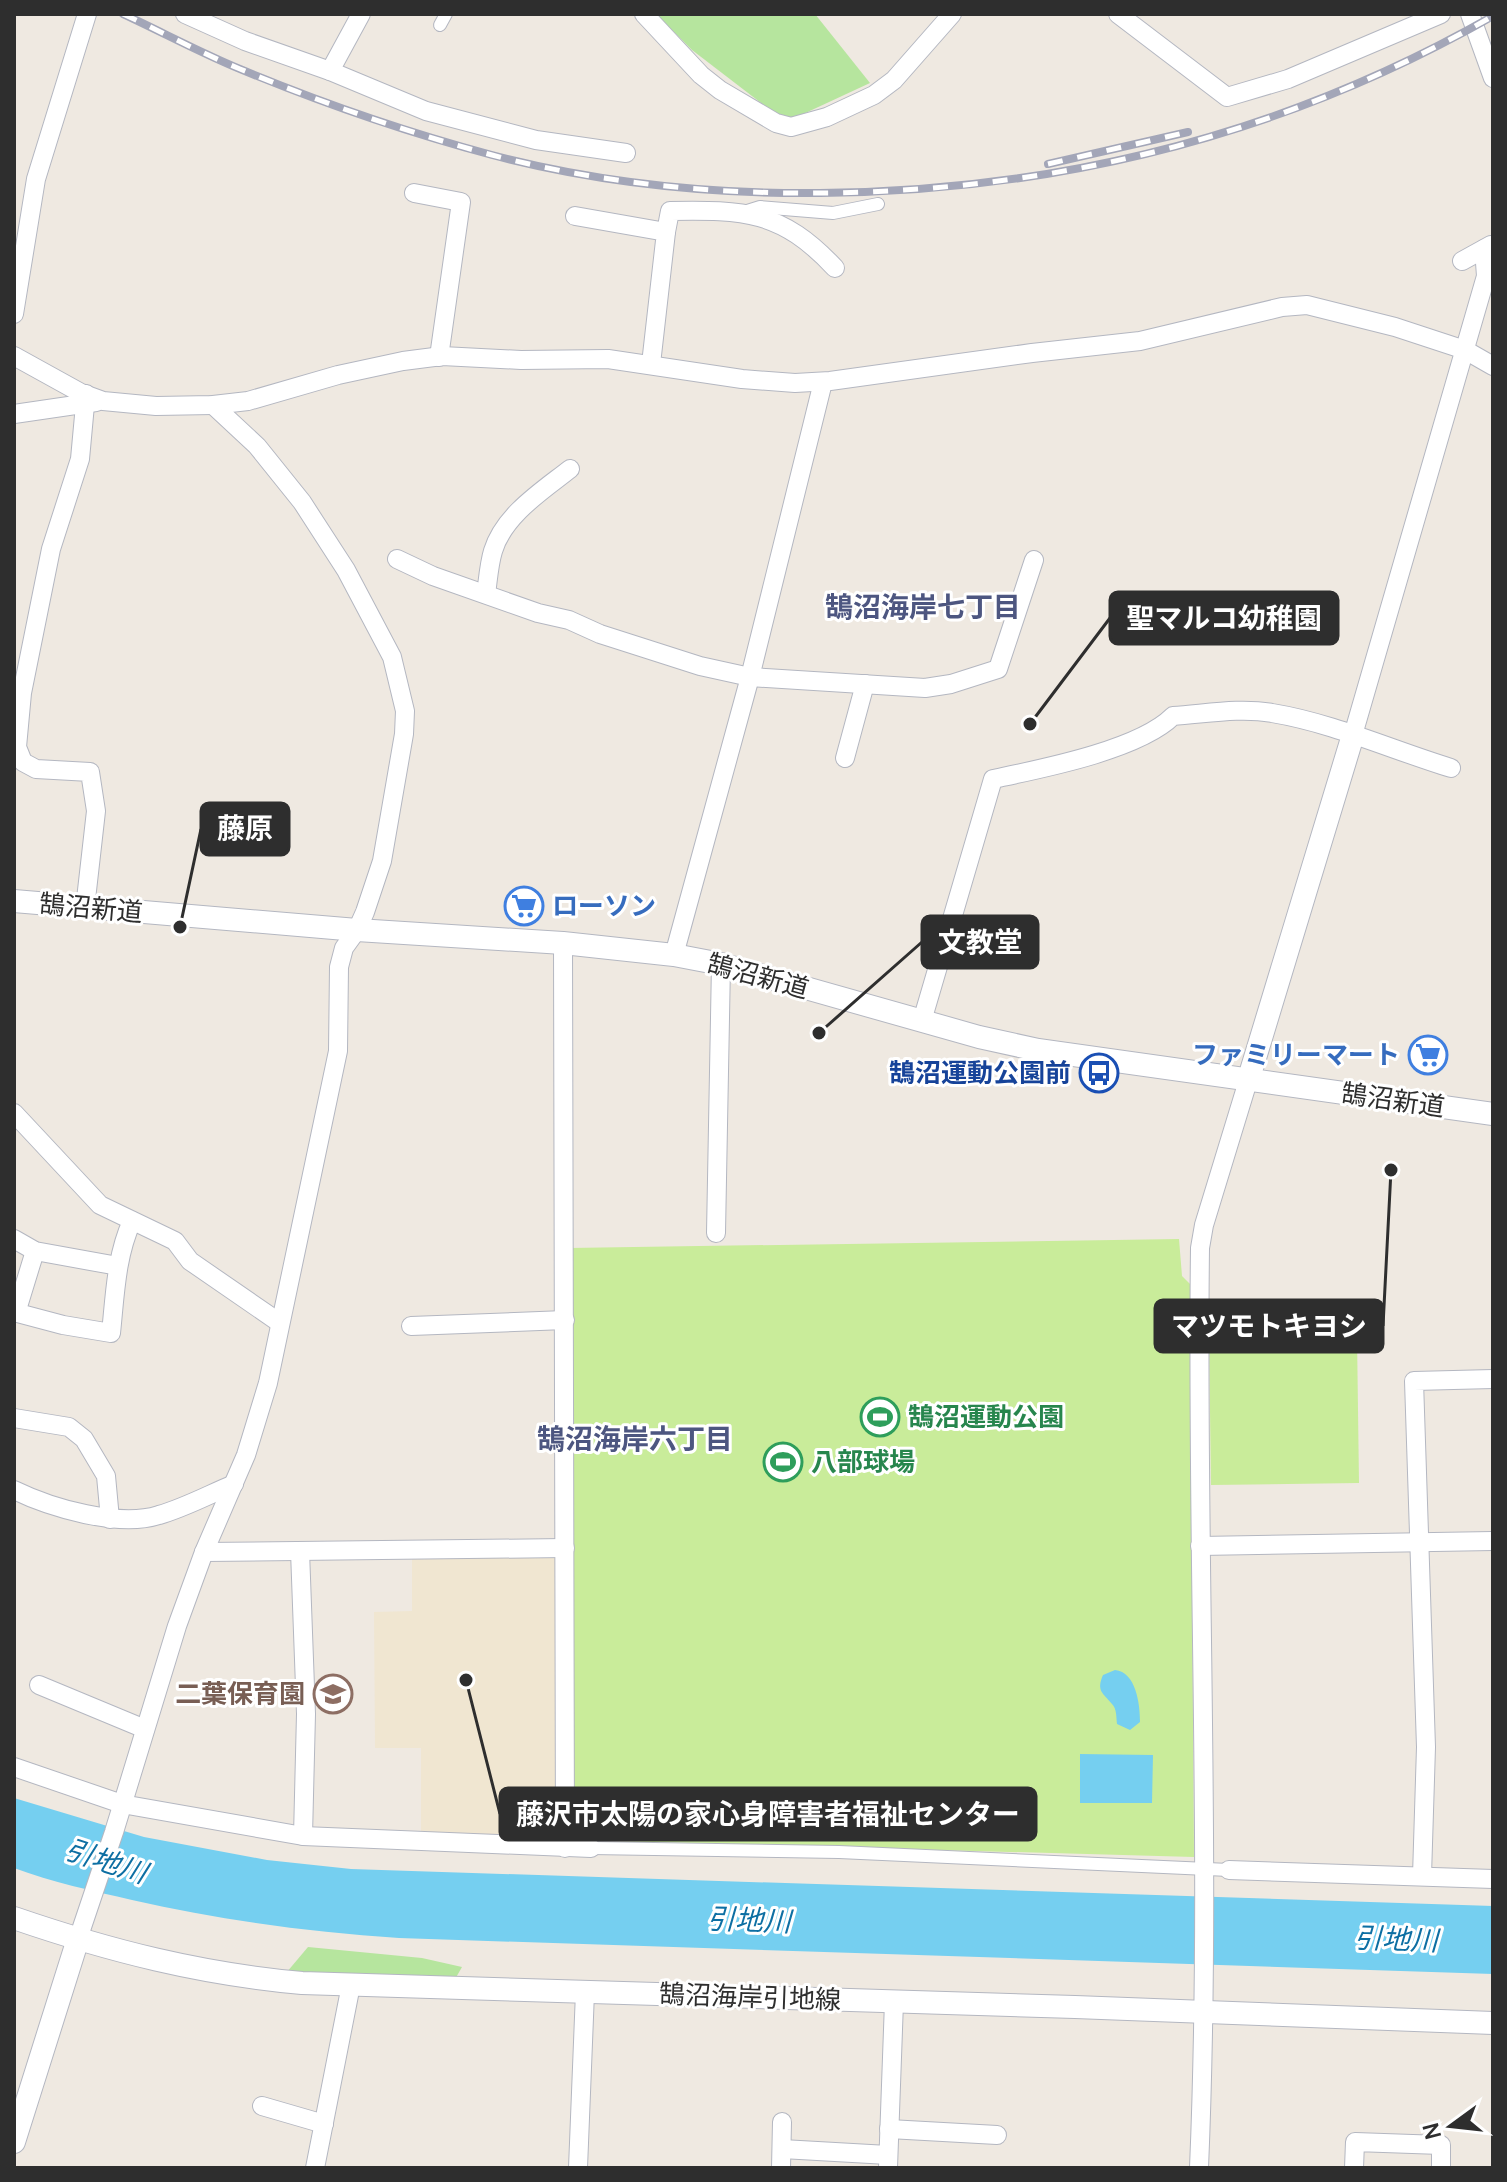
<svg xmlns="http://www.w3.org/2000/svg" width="1507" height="2182" font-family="Manrope,'Noto Sans JP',sans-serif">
	<rect width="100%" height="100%" fill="#efe9e1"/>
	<polygon fill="#f0e6d1" points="558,1554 559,1837 421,1836 421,1748 375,1748 374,1612 412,1611 412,1557"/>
	<g fill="#b6e59e">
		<polygon points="656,14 815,14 870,83 786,122 692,50"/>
		<polygon points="308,1947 422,1958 462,1967 450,1988 281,1979"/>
	</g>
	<g fill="#c9ec9a">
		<polygon points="1179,1239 1182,1276 1190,1284 1194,1857 579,1840 573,1833 569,1248"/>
		<polygon points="1357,1336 1359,1483 1211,1485 1209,1337"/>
	</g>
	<g fill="#75cff0">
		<path d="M1115,1670C1136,1672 1140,1704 1140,1722L1130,1730L1117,1724C1116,1717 1117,1709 1112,1704C1103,1693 1096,1691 1103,1675Z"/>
		<polygon points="1080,1754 1153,1755 1152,1803 1080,1803"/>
		<path d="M14,1798L144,1837L267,1860L351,1869L1493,1906V1974L399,1938C308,1932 221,1920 132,1900C93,1891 52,1882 14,1868Z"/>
	</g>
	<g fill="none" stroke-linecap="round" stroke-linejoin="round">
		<g stroke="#b4b7c1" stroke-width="14">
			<g id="pedestrian">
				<polyline points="440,25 446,14"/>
				<polyline points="744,212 760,207 833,213 878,204"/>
				<polyline points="591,1848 839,1852 1229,1870"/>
			</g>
		</g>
		<g stroke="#b4b7c1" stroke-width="20">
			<g id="minor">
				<polyline points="185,14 245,41 330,71 426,111 536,140 626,153"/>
				<polyline points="644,14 701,75 720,90 776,123 791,127 827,117 874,95 894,80 952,14"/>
				<polyline points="1118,14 1227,97 1288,79 1441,14"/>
				<polyline points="1470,14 1493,78"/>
				<polyline points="330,71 361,14"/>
				<polyline points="414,193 461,202 439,357"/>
				<polyline points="575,216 666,232 651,364"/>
				<path d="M666,232L670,211C744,210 781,210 835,268"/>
				<polyline points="1462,261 1491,245"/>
				<polyline points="14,314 36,179 87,14"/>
				<polyline points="14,356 81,393 103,401 156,406 213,405 248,401 338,375 403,361 442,356 521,360 608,359 742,379 795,383 830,381 1032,353 1140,341 1282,307 1307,305 1395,327 1465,350 1493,366"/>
				<polyline points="14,414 96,402"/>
				<polyline points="397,559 433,576 538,613 569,620 600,634 700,666 750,677 925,688 951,684 998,669 1034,560"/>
				<path d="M486,594C488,580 489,564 493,551C504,515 542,491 570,469"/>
				<polyline points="1353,735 1486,276 1484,249"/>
				<polyline points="845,758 865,684"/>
				<polyline points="85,908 96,811 90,772 36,769 23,762 17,747 22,693 51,549 80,459 86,394"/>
				<polyline points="563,943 565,1848"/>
				<polyline points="674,955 750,677 823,382"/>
				<path d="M922,1021L993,779C1040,769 1139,750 1173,716C1205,714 1240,707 1272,713C1333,723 1392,750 1451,768"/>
				<polyline points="14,1113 100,1205 175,1241 190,1261 280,1323"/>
				<polyline points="716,1233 721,964"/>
				<polyline points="14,1239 35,1251 118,1266"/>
				<path d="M14,1312L63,1325L111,1333C115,1295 116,1256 132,1221"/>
				<polyline points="16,1313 35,1251"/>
				<polyline points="411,1326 565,1320"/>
				<polyline points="14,1418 69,1427 84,1439 106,1476 110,1519"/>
				<path d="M14,1490C51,1508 119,1528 159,1515C184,1508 210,1494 234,1484"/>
				<polyline points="1200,1546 1493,1541"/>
				<polyline points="300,1551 306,1714 303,1836"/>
				<polyline points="204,1552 565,1548"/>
				<polyline points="39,1685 145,1729"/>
				<polyline points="14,1767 122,1804 303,1836 591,1848"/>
				<polyline points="1229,1870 1493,1879"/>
				<polyline points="1422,1876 1426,1747 1414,1381 1493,1379"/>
				<polyline points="78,1939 114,1832 177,1626 204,1552 246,1455 268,1383 338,1051 339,967 344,948 357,930 365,912 382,861 404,734 405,711 392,657 346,570 302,502 257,446 213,405"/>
				<polyline points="262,2106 324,2124"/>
				<polyline points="889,2129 997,2135"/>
				<polyline points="782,2149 888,2155"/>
				<polyline points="315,2168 351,1985"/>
				<polyline points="578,2168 585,1992"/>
				<polyline points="781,2168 782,2122"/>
				<polyline points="888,2168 894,2002"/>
				<path d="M1199,2168C1212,1861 1196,1554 1200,1248L1204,1225L1248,1081"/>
				<polyline points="1354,2168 1355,2142 1441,2145 1441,2168"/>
			</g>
		</g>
		<g stroke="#b4b7c1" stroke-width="24">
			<g id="tertiary">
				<polyline points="14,901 357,930 563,943 674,955 721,964 979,1037 1038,1050 1493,1114"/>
				<polyline points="1248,1081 1353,735"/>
				<path d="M14,1918C110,1951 201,1974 302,1983L1075,2007L1493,2023"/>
				<polyline points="14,2142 78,1939"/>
			</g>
		</g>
		<use href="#pedestrian" stroke="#fff" stroke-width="12"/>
		<use href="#minor" stroke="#fff" stroke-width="18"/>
		<use href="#tertiary" stroke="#fff" stroke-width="22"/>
		<g stroke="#a3a6b8" stroke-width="8">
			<g id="rail">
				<path d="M123,14C162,32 201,53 240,69C322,103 406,132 492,155C599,183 710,194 820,193C1060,191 1284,135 1493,16"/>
				<polyline points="1048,164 1188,132"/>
			</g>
		</g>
		<use href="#rail" stroke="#fff" stroke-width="5" stroke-dasharray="15" stroke-linecap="butt"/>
	</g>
	<defs>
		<g id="supermarket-ring" transform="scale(2)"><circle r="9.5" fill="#fff" stroke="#3f7fe0" stroke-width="1.5"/><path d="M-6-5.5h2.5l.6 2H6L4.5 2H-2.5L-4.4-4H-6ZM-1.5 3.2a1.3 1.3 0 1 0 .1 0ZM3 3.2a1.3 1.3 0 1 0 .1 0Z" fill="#3f7fe0"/></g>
		<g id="bus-ring" transform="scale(2)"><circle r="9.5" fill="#fff" stroke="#1a4fb4" stroke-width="1.5"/><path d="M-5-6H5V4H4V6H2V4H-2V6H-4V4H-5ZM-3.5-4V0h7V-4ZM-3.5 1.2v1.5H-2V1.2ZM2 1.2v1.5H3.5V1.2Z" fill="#1a4fb4"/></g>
		<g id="stadium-ring" transform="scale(2)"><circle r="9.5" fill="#fff" stroke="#2e9e5b" stroke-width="1.5"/><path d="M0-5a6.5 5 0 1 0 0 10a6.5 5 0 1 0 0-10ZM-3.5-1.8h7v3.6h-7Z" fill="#2e9e5b"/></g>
		<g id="school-ring" transform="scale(2)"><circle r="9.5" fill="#fff" stroke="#8d6e63" stroke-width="1.5"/><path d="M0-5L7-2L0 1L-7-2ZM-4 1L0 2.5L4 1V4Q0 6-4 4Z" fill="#8d6e63"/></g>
	</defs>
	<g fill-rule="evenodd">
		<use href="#supermarket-ring" x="524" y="906"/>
		<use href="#supermarket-ring" x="1428" y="1055"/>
		<use href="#bus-ring" x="1099" y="1073"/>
		<use href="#stadium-ring" x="880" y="1417"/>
		<use href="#stadium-ring" x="783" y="1462"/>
		<use href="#school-ring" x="333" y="1694"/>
	</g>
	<g text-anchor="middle" stroke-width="6" stroke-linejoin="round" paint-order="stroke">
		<g font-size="26" font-weight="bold" fill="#366cbe" stroke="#fff" text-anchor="start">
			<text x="552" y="915">ローソン</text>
			<text x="1400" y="1064" text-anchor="end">ファミリーマート</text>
		</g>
		<g font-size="26" fill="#2e2e2e" stroke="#fff">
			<text transform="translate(91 908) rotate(5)" y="9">鵠沼新道</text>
			<text transform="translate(758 976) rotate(15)" y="9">鵠沼新道</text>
			<text transform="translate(1393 1100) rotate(8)" y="9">鵠沼新道</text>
			<text transform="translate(750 1997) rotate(2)" y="9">鵠沼海岸引地線</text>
		</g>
		<g font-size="26" font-weight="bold" fill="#164399" stroke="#fff" text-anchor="end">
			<text x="1071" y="1082">鵠沼運動公園前</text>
		</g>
		<g font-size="26" font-weight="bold" fill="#27864d" stroke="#fff" text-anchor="start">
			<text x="908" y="1426">鵠沼運動公園</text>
			<text x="811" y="1471">八部球場</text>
		</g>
		<g font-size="26" font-weight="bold" fill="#785e54" stroke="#fff" text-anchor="end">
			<text x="305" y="1703">二葉保育園</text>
		</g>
		<g font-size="28" font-weight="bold" fill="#4d5680" stroke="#fff">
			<text x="923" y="617">鵠沼海岸七丁目</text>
			<text x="635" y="1449">鵠沼海岸六丁目</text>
		</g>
		<g font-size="28" font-style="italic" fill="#0d6fa3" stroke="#fff">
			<text transform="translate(106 1861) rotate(18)" y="10">引地川</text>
			<text transform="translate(749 1920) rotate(2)" y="10">引地川</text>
			<text transform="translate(1396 1939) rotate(2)" y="10">引地川</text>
		</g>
	</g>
	<path fill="none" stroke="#2e2e2e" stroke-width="3" d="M1030 724L1110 618M180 927L201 829M819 1033L922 942M1391 1170L1383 1326M466 1680L500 1814"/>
	<g fill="#2e2e2e" stroke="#fff" stroke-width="3">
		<circle cx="1030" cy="724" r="8"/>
		<circle cx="180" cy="927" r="8"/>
		<circle cx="819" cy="1033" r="8"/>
		<circle cx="1391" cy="1170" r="8"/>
		<circle cx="466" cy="1680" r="8"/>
	</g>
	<g fill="#2e2e2e" stroke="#2e2e2e" stroke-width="3">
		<rect x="1110" y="592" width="228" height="52" rx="8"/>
		<rect x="201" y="803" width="88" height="52" rx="8"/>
		<rect x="922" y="916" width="116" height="52" rx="8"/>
		<rect x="1155" y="1300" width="228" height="52" rx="8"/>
		<rect x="500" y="1788" width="536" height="52" rx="8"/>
	</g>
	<g font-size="28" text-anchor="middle" font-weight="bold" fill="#fff">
		<text x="1224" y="628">聖マルコ幼稚園</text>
		<text x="245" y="838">藤原</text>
		<text x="980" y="952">文教堂</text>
		<text x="1269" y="1336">マツモトキヨシ</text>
		<text x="768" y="1824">藤沢市太陽の家心身障害者福祉センター</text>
	</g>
	<rect width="1507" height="2182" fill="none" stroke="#2e2e2e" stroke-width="32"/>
	<g transform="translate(1451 2126) rotate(255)" stroke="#ffffff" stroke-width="6" paint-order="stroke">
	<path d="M0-6L14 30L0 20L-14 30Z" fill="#2e2e2e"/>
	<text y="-12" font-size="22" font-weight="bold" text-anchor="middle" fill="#2e2e2e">N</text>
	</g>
</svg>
